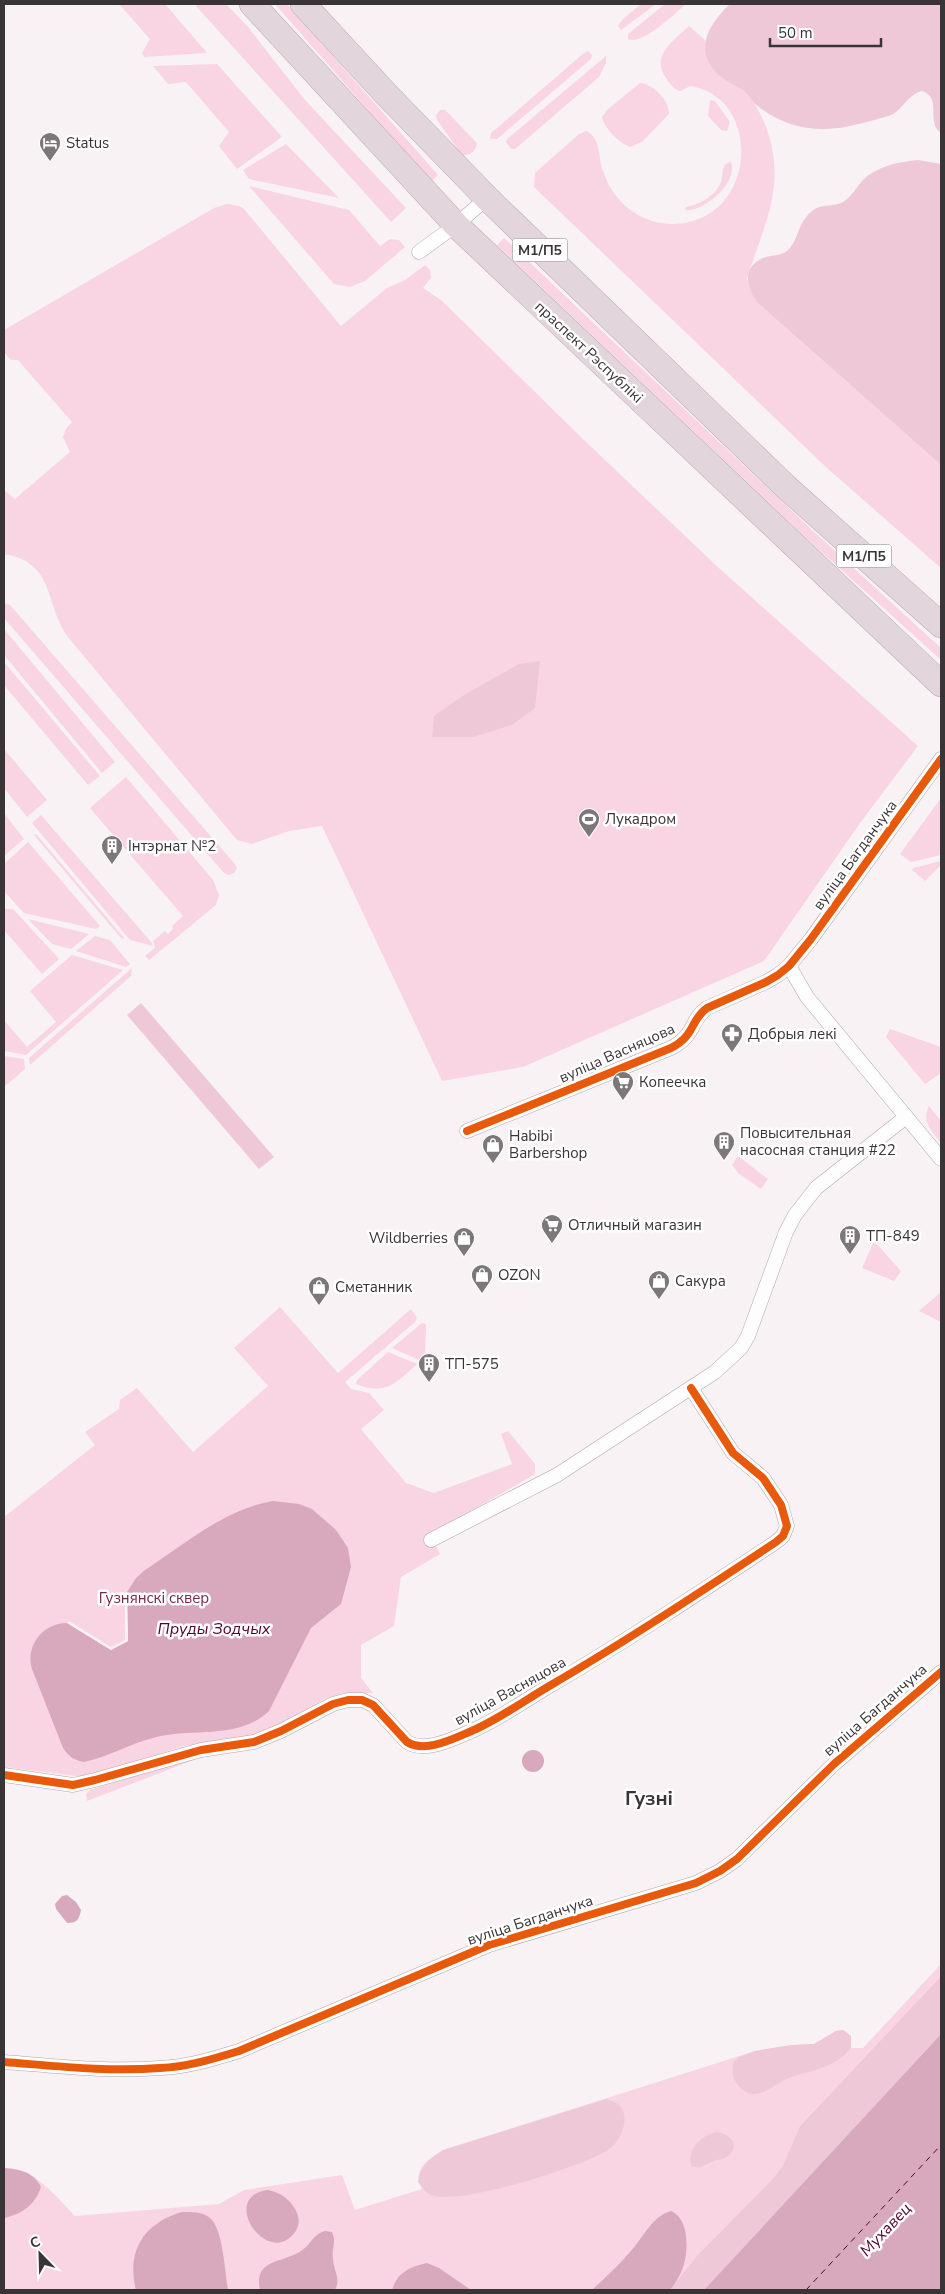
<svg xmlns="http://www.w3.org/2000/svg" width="945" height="2294" font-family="'Nunito Sans',sans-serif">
	<rect width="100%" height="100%" fill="#f8f2f5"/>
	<g fill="#f9d4e3">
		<polygon points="119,4 165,4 207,53 144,57 142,53 150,39"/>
		<polygon points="199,4 226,4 248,27 305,100 406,208 391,222 196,6"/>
		<polygon points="275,4 287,4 438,175 431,182"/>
		<polygon points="641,4 656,4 621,30 618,26 623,19"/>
		<path d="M665,4H686C675,13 642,46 628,39V34Z"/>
		<path d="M689,26L705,40C704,76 727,74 747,94C756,104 763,118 767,130C787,187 763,226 747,279L759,304L941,465V568L827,468L534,187L535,173L579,134L586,131C601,137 598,158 603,171C611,196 630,215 655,222C673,226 691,224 707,215C758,186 752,95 690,86L681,91C674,90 670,84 666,78C650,56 674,40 689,26Z"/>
		<polygon points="588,51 592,55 591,59 497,139 490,139 491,133 584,53"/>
		<polygon points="606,56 606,63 599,77 515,149 511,149 506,142 507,139"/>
		<polygon points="217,64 282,137 237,169 219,146 229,132 186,82 168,84 153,66"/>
		<path d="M640,83C653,84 669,100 669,114L642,142L630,147C619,143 604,128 602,117L607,110Z"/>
		<polygon points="710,100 715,101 730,122 727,131 721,130 708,116"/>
		<path d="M440,110H445L477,143C477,150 469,157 462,155L437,120L436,115Z"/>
		<polygon points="286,144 339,198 249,179 243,170"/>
		<path d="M731,162C739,182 703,213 685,210L686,207C701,204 719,194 722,178C723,171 722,167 727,163Z"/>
		<polygon points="249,186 349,210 380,246 390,239 399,240 405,247 365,281 350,287 334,284"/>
		<path d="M227,204L239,206L244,209L341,326L387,288L405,280L425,265L430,270L431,278L423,288L441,300L586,442L720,569L918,746L860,823L764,961L523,1067L442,1081L322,826L289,831L252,844L237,840L68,637C44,603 56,563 4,554V490L15,499L70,452L63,437L66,429L72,422L18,360H11L4,352V330L214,208Z"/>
		<polygon points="504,238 811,529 941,648 941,660 804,536 497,245"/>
		<polygon points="4,603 10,605 234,863 237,868 234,873 229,875 224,873 4,618"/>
		<polygon points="4,629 115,762 102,773 4,655"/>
		<polygon points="4,662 100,776 88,785 4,685"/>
		<polygon points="4,749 47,800 27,817 4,788"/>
		<polygon points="126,777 213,880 219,895 216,905 149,960 145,956 155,948 153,941 165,931 168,934 173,929 172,926 183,916 90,808"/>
		<polygon points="941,798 941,855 911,862 900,854"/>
		<polygon points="4,813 24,839 4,856"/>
		<polygon points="41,815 152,943 153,946 130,940 32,823"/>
		<polygon points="36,834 125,939 121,938 34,835"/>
		<polygon points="28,842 100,926 96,929 24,913 4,891 4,864"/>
		<polygon points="941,861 941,865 925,881 912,870 913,868"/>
		<polygon points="4,909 13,909 59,959 42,974 4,930"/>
		<polygon points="28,919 89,934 71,949 52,944"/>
		<polygon points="95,936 110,940 130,964 126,967 76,951"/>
		<polygon points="72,955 123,970 26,1055 4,1051 4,1020 27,1047 56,1022 30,991"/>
		<polygon points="132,968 131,976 30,1065 29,1058"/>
		<polygon points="890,1029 941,1047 941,1073 925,1084 886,1037"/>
		<polygon points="4,1056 24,1059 25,1069 4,1087"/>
		<path d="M929,1106L941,1121V1143C932,1131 921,1122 929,1106Z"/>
		<polygon points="738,1156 768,1179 761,1189 738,1173 732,1165"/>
		<polygon points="874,1241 901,1271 894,1281 862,1268"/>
		<polygon points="941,1292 941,1322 919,1311"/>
		<polygon points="280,1307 338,1373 411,1309 417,1318 415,1322 345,1382 351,1389 369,1393 384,1410 361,1429 406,1483 434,1493 512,1464 501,1434 508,1431 535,1464 535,1474 430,1535 440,1554 401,1577 394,1626 361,1645 361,1678 373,1693 343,1693 324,1699 259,1737 184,1746 84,1777 4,1767 4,1517 95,1445 85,1432 119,1409 120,1400 137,1388 193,1452 268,1386 234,1348"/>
		<polygon points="422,1323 426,1324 426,1327 425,1355 421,1361 392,1348"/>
		<path d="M388,1352L417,1364C396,1383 386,1396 356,1384L357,1380Z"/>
		<polygon points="217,1751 87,1801 86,1794 90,1790"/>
		<path d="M941,1964V1976L800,2126L832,2151L704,2290H4V2168C37,2171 53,2193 75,2216L219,2204L244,2190L342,2175L355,2210L422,2189C412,2170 427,2160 443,2150L755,2051L792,2045L814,2044L836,2031L843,2030L851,2036V2048H863Z"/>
	</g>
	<g fill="#efc8d8">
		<path d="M730,4H941V133C925,122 943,98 922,91C909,94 904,107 893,114C888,117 845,128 838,128C806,132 779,124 754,103C751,99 748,95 744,91C736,85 726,82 719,75C692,51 709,24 730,4Z"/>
		<path d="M918,160L941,164V465L759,304C747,290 741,269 761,259C771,254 782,257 789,249C798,239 798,226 807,216C819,202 827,208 841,203C850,199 856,188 862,181C877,166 898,162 918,160Z"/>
		<polygon points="540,661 535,708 512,725 473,737 432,737 434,716 464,695 519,664"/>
		<polygon points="141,1003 274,1157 259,1169 127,1015"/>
		<polygon points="941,1976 941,2034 704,2290 670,2290 698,2255 770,2182 783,2166 800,2126"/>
		<path d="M843,2030L851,2036V2048C835,2068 812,2070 789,2078C771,2085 755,2106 738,2085C733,2079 731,2071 733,2063L739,2057L755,2051L792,2045L814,2044L836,2031Z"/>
		<path d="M607,2099C611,2101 615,2102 618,2104C632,2116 621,2142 608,2150C582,2167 458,2206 431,2195C425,2192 422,2187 418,2182C420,2166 430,2158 443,2150Z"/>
		<path d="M717,2132C732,2134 742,2148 725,2158C722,2160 718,2159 714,2161C705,2164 701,2170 692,2166C685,2150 703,2134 717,2132Z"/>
	</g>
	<g fill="#d8a9bd">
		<path d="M273,1501L299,1504L312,1509L336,1530L348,1548L351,1567L341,1604L311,1628L269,1711C237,1741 192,1727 153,1738C129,1744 108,1757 84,1762C74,1760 69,1757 63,1748L32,1669C25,1647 42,1623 67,1623L111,1650L128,1641L127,1592L136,1578L145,1570C185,1544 225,1509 273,1501Z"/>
		<circle cx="533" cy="1761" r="11"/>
		<path d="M67,1895L76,1902L81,1910C79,1920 77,1923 67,1923L56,1909L55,1904L62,1896Z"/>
		<polygon points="941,2034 941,2290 704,2290"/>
		<path d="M4,2168C19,2169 34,2172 41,2187C35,2205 22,2214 4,2218Z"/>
		<path d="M267,2190C289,2192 313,2222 288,2239C261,2258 222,2197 267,2190Z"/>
		<path d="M671,2211C690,2219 689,2253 682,2270C679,2277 675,2284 670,2290H592C605,2278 619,2265 630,2252C643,2238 652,2216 671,2211Z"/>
		<path d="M182,2212C192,2212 204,2211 212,2220C223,2233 225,2272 228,2290H136C126,2251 144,2223 182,2212Z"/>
		<path d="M325,2231L332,2232C337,2243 331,2249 333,2260C334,2271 341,2279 335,2290H260C253,2259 283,2263 301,2251C311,2245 312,2235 325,2231Z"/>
		<path d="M427,2263L439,2268L471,2290H392C397,2273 409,2267 427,2263Z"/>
	</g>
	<polygon fill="#f8f2f5" points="125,1592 127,1592 128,1641 111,1650 67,1623 69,1621 111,1647 125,1640"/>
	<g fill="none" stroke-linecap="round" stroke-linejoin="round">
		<polyline stroke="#520330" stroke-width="1" stroke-dasharray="6 5" stroke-linecap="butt" points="806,2290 941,2145"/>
		<g stroke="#aca8aa" stroke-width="15">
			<g id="street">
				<polyline points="419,252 456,225 487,198"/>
				<polyline points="789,966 807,997 941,1159"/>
				<path d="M467,1131L671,1048C696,1035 690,1020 707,1008L766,982L778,975L789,966L811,939L941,759"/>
				<polyline points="431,1540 557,1475 715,1372 741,1348 748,1336 786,1232 795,1215 816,1188 906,1117"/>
				<path d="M4,1775L73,1785L95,1780L201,1750L254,1742L281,1731L333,1704L348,1700H362L373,1705L407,1742C426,1754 457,1737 476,1729C502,1717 527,1699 551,1685C628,1640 702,1591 776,1542L783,1536L787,1526L781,1505L763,1478L733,1453L691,1388"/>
				<path d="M4,2062C56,2066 108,2072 160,2068C187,2067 213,2059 239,2051L489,1945L696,1883L720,1871L737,1859L834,1764L941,1672"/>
			</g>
		</g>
		<g stroke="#b9a9b0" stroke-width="26">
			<g id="highway">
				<polyline points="252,4 456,225 941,684"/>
				<polyline points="303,4 386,94 487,198 786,487 941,625"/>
			</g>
		</g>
		<use href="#street" stroke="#fefdfe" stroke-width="14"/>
		<use href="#highway" stroke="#e2d6dc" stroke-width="25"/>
		<g stroke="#fff" stroke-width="11">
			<g id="cycleway">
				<path d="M467,1131L671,1048C696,1035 690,1020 707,1008L766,982L778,975L789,966L811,939L941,759"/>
				<path d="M4,1775L73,1785L95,1780L201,1750L254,1742L281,1731L333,1704L348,1700H362L373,1705L407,1742C426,1754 457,1737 476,1729C502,1717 527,1699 551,1685C628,1640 702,1591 776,1542L783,1536L787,1526L781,1505L763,1478L733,1453L691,1388"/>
				<path d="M4,2062C56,2066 108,2072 160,2068C187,2067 213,2059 239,2051L489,1945L696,1883L720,1871L737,1859L834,1764L941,1672"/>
			</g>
		</g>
		<use href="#cycleway" stroke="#e8590c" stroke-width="8"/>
	</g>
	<defs>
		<g id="hotel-pin" transform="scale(1.125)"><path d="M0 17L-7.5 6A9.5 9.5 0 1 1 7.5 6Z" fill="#7c7779" stroke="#fff"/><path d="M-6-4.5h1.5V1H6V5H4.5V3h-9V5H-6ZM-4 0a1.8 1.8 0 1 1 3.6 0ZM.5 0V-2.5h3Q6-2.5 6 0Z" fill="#fff"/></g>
		<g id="stadium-pin" transform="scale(1.125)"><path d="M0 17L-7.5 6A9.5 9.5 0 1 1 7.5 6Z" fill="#7c7779" stroke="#fff"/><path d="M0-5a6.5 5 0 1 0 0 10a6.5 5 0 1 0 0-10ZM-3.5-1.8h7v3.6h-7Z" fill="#fff"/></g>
		<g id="building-pin" transform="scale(1.125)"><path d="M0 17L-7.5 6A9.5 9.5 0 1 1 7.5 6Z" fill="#7c7779" stroke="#fff"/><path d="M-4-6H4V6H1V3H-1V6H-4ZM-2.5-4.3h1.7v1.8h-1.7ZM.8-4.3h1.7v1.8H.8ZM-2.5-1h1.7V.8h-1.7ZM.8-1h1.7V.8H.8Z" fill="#fff"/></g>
		<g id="pharmacy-pin" transform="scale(1.125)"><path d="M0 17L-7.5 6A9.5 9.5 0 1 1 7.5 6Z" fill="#7c7779" stroke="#fff"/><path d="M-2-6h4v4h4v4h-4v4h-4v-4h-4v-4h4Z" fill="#fff"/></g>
		<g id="supermarket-pin" transform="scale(1.125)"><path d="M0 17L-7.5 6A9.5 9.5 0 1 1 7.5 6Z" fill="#7c7779" stroke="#fff"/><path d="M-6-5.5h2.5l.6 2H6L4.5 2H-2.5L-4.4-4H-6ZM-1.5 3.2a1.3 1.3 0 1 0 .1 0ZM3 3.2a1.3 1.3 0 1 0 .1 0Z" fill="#fff"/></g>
		<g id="shop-pin" transform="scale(1.125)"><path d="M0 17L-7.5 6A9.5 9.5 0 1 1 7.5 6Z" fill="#7c7779" stroke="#fff"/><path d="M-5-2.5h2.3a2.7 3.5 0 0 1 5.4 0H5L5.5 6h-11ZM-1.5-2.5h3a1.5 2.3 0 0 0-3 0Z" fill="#fff"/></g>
	</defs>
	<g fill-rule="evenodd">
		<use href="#hotel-pin" x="50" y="143"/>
		<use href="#stadium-pin" x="589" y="819"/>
		<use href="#building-pin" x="112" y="846"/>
		<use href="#pharmacy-pin" x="732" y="1034"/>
		<use href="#supermarket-pin" x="623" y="1082"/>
		<use href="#building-pin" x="724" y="1142"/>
		<use href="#shop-pin" x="493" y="1145"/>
		<use href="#supermarket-pin" x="552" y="1225"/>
		<use href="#building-pin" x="850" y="1236"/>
		<use href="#shop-pin" x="464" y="1238"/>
		<use href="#shop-pin" x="482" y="1275"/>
		<use href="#shop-pin" x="659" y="1281"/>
		<use href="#shop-pin" x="319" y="1287"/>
		<use href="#building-pin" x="429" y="1364"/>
	</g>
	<g text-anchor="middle" stroke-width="5" stroke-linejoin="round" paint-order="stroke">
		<g fill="#fff" stroke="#747272" stroke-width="1">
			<rect x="512.5" y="238.5" width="55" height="23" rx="4"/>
			<rect x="836.5" y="544.5" width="55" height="23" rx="4"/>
		</g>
		<g font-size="14" font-weight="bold" fill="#393536">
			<text x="540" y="255">М1/П5</text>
			<text x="864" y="561">М1/П5</text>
		</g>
		<g font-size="15" fill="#393536" stroke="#fff" text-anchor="start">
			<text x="66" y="148">Status</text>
			<text x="605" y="824">Лукадром</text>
			<text x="128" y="851">Інтэрнат №2</text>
			<text x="748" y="1039">Добрыя лекі</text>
			<text x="639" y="1087">Копеечка</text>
			<text x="740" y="1138">Повысительная<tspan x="740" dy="17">насосная станция #22</tspan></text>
			<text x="509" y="1141">Habibi<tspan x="509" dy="17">Barbershop</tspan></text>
			<text x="568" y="1230">Отличный магазин</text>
			<text x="866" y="1241">ТП-849</text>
			<text x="448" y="1243" text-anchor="end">Wildberries</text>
			<text x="498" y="1280">OZON</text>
			<text x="675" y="1286">Сакура</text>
			<text x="335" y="1292">Сметанник</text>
			<text x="445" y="1369">ТП-575</text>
		</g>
		<g font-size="15" fill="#393536" stroke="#fff">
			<text transform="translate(589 352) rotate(43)" y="5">праспект Рэспублікі</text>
			<text transform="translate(855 855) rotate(-54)" y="5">вуліца Багданчука</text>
			<text transform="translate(617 1053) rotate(-24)" y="5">вуліца Васняцова</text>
			<text transform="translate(510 1691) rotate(-29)" y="5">вуліца Васняцова</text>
			<text transform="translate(875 1710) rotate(-41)" y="5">вуліца Багданчука</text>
			<text transform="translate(530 1920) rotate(-18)" y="5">вуліца Багданчука</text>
		</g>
		<g font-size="15" fill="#75284d" stroke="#fff">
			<text x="154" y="1603">Гузнянскі сквер</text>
		</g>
		<g font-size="16" font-style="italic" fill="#520330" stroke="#fff">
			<text x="214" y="1634">Пруды Зодчых</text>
			<text transform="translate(885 2229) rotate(-47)" y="6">Мухавец</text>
		</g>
		<g font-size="20" font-weight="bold" fill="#393536" stroke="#fff">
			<text x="649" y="1805">Гузні</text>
		</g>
	</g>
	<rect width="945" height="2294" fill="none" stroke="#393536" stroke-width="10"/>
	<g transform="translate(40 2254) rotate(337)" stroke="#ffffff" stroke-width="4" paint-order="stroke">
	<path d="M0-4L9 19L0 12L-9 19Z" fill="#393536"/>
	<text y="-8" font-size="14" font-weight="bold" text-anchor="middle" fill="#393536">С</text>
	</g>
	<path d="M770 38v8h111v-8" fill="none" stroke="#393536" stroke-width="2.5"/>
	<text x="778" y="38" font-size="15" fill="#393536" stroke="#ffffff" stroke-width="4" paint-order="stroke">50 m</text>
</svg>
